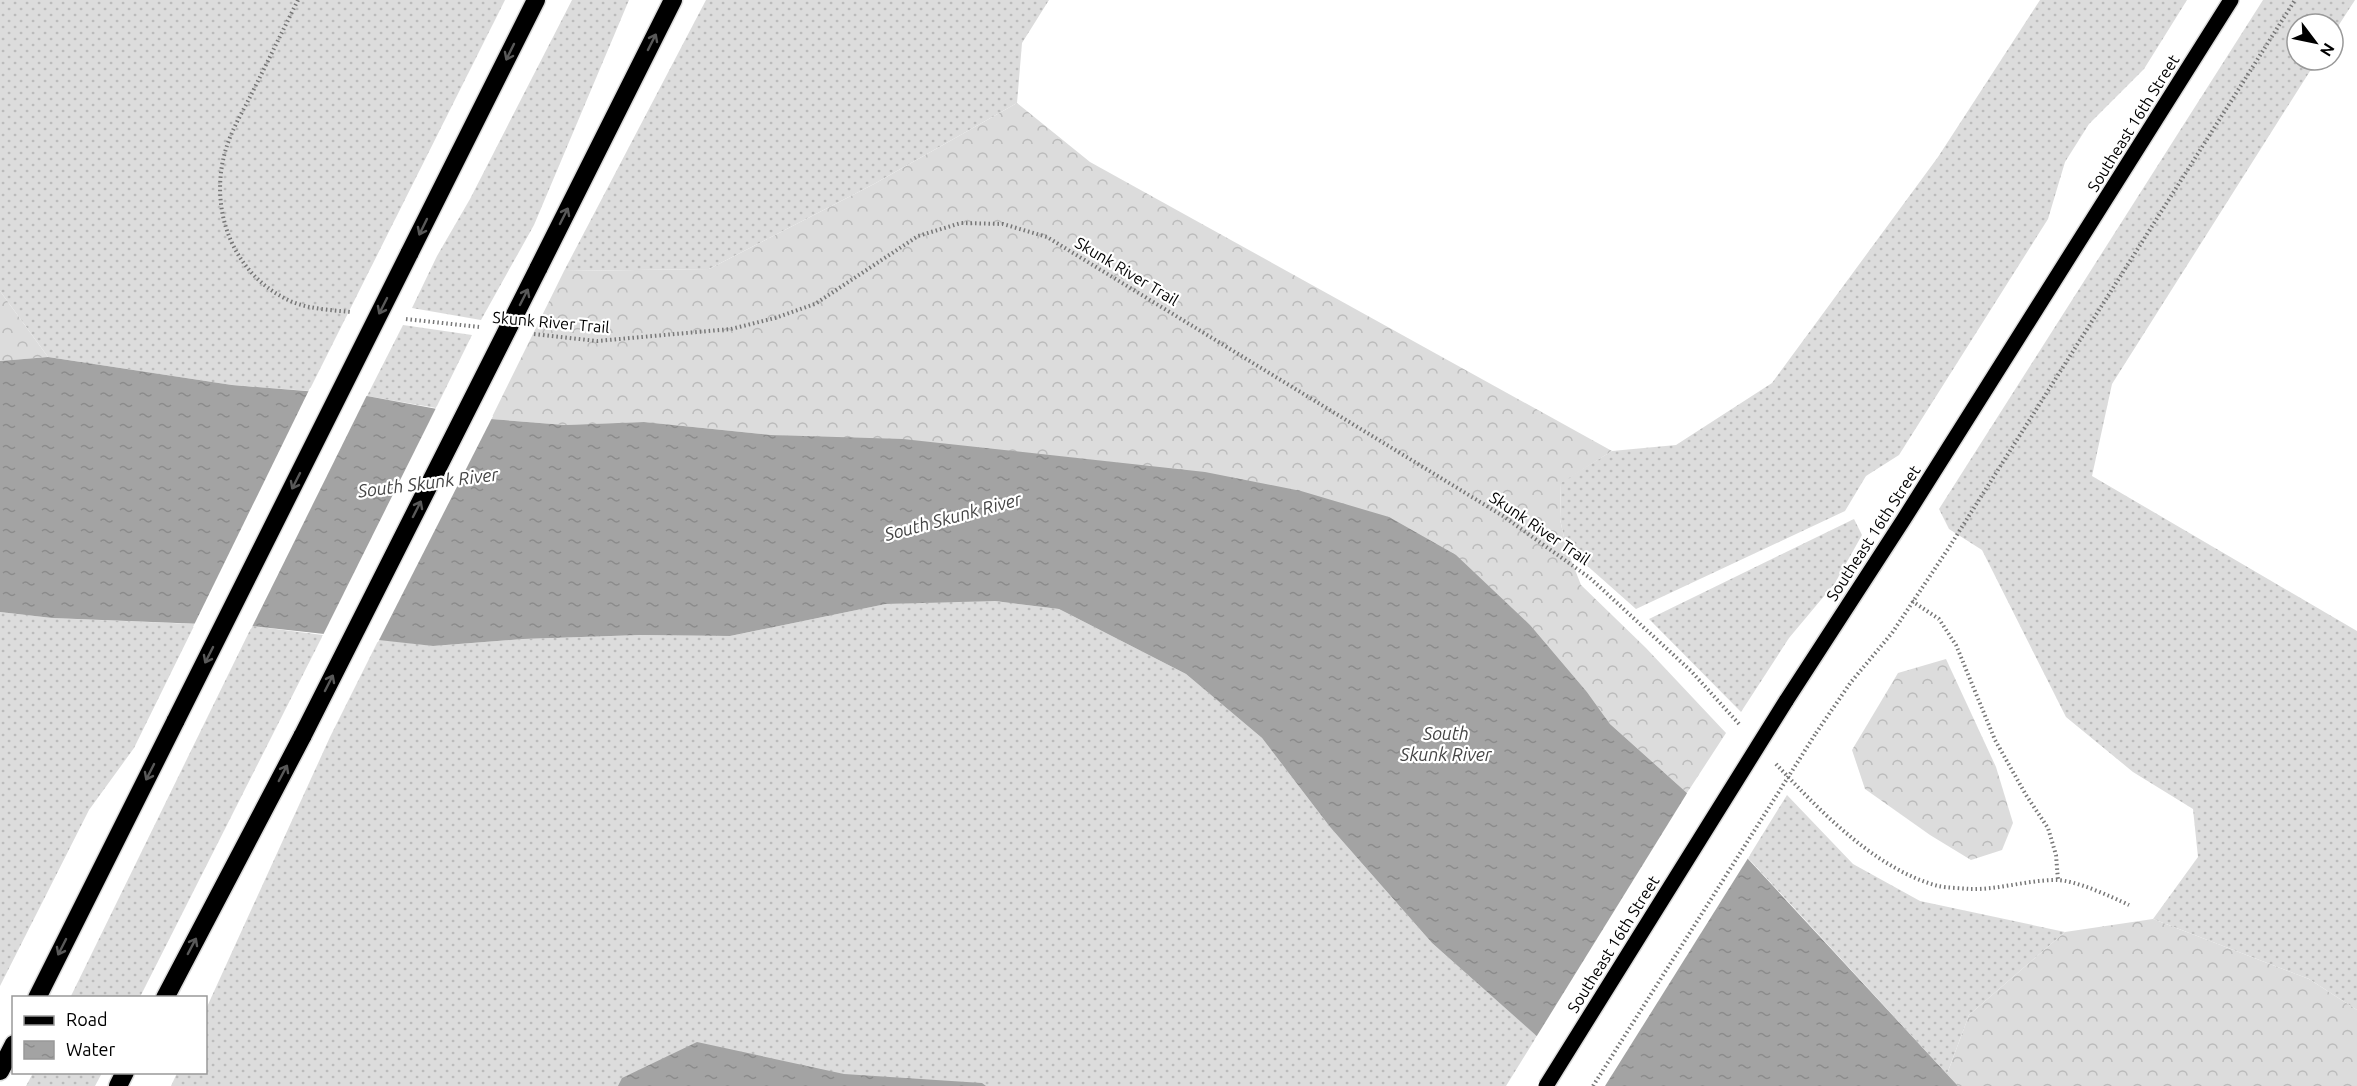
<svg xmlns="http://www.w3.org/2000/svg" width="2357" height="1086" font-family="Ubuntu,sans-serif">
	<defs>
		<pattern id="grass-dots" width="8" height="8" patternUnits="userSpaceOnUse" patternTransform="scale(1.5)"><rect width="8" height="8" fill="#dcdcdc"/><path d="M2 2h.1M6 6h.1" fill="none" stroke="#bbb" stroke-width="1.8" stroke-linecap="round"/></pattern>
		<pattern id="forest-crowns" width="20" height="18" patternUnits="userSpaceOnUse" patternTransform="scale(1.5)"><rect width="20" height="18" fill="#dcdcdc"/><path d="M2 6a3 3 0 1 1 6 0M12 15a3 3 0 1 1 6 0" fill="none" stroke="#bbb"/></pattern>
		<pattern id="water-ripples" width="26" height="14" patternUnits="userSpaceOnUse" patternTransform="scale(1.5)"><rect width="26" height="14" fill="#a3a3a3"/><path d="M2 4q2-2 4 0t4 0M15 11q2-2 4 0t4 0" fill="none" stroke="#8b8b8b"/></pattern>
	</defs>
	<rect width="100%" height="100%" fill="#fff"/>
	<g fill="url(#grass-dots)">
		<polygon points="0,0 505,0 309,391 232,385 48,357 0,291"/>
		<polygon points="572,0 629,0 534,225 481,320 412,308 437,256 470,199"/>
		<polygon points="706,0 1049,0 1022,43 1017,103 874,184 709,269 564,271"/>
		<polygon points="2040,0 2187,0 2144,69 2089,124 2065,162 2048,219 1899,455 1866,476 1845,511 1636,609 1566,547 1560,519 1561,482 1612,451 1676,445 1772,383 1938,157"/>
		<polygon points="2263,0 2355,0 2333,34 2333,24 2297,24 2297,60 2317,60 2112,384 2092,476 2357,631 2357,1010 2309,979 2153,919 2198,857 2193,809 2133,772 2066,717 1982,550 1949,529 1939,509"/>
		<polygon points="403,325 472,335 436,408 367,396"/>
		<polygon points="1854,519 1862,535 1835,583 1789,638 1741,712 1649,619"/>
		<polygon points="953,601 995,601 1059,609 1186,674 1262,738 1330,827 1432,943 1537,1036 1506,1086 171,1086 177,1073 206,1072 206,1009 330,737 379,639 433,646 523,639 640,635 730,636 886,604"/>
		<polygon points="0,612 52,618 195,624 134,748 89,810 0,986"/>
		<polygon points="252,626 323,635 140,997 70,998"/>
		<polygon points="1787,795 1853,864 1920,901 2065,932 1969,1015 1947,1074 1748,858"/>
		<polygon points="33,1073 33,1072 102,1073 95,1086 26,1086"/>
	</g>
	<g fill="url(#forest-crowns)">
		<polygon points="1017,103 1090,162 1612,451 1561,483 1560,519 1566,547 1581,585 1646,648 1726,733 1687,793 1610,724 1587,692 1531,626 1118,463 1053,456 771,435 644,422 565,425 491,419 564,271 709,269 874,184"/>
		<polygon points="0,291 48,357 0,361"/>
		<polygon points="1946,659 1996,767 2013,823 2002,850 1971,860 1930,835 1865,789 1852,750 1898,673"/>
		<polygon points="2153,919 2309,979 2357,1010 2357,1086 1958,1086 1947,1074 1969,1015 2065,932"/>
	</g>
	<g fill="url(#water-ripples)">
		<polygon points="48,357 232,385 367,396 491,419 565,425 644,422 771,435 903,439 1205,472 1301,491 1389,517 1456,555 1531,626 1587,692 1610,724 1687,793 1958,1086 1593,1086 1432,943 1330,827 1262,738 1186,674 1059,609 995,601 886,604 730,636 640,635 523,639 433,646 252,626 52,618 0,612 0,361"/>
		<polygon points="697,1042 844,1074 982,1083 986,1086 618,1086 622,1078"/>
	</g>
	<g fill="#fff">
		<polygon points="310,388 368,393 251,629 193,627"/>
		<polygon points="437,406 493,416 378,642 322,637"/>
		<polygon points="1689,790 1750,855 1605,1086 1589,1086 1535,1039"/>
	</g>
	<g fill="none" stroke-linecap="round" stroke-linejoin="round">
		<g stroke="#dbdbdb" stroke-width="18">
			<polyline id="major" points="1786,701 1904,519 2231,0"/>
		</g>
		<g stroke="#dbdbdb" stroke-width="21">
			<g id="highway">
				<polyline points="409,254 536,0"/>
				<polyline points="538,269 673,0"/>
				<polyline points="37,998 176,720"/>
				<polyline points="165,998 303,735"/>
				<polyline points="0,1071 14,1044"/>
				<polyline points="118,1086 125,1072"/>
			</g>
		</g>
		<g stroke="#777" stroke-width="4" stroke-dasharray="1.5 3" stroke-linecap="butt">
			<path d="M298,0C282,32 267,63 251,95C244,109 235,124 229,140C206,200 228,271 288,300C307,309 330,310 351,312"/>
			<polyline points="406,319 479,327"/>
			<polyline points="534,334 597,341 731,329 775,318 815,304 918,236 961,223 1003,224 1047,237 1503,516 1590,578 1691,671 1740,725"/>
			<polyline points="1912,601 1939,619 1956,645 1995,740 2026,795 2048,828 2056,855 2058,880"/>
			<polyline points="1816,733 1851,682 1892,633 1948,549 2295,0"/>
			<path d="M1776,764C1819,810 1875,869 1938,886C1947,888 1960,888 1970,889C1998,890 2027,880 2056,880C2075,880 2110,896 2129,905"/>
		</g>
		<use href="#major" stroke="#000" stroke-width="15"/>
		<use href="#highway" stroke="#000" stroke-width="18"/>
		<g stroke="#dbdbdb" stroke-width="18" stroke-linecap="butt">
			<polyline id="major-bridge" points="1546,1086 1786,701"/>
		</g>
		<g stroke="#dbdbdb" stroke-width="21" stroke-linecap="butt">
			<g id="highway-bridge">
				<polyline points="176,720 409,254"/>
				<polyline points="303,735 538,269"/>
			</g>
		</g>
		<polyline stroke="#777" stroke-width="4" stroke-dasharray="1.5 3" stroke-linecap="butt" points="1593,1086 1816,733"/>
		<use href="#major-bridge" stroke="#000" stroke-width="15"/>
		<use href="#highway-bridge" stroke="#000" stroke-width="18"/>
	</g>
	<defs><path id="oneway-shaft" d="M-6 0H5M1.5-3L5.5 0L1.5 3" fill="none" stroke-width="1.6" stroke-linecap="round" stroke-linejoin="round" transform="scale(1.5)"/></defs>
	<g stroke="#595959">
		<use href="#oneway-shaft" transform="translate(652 42) rotate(-63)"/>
		<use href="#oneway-shaft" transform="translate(510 52) rotate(116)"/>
		<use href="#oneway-shaft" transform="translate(564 216) rotate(-63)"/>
		<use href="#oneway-shaft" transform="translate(423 227) rotate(116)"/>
		<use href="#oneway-shaft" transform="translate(524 297) rotate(-63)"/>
		<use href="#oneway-shaft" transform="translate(383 306) rotate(117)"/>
		<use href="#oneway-shaft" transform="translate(296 481) rotate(117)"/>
		<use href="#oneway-shaft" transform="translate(417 509) rotate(-63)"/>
		<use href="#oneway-shaft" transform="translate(209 655) rotate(117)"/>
		<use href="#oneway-shaft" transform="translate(329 683) rotate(-63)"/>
		<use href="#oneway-shaft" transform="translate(150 772) rotate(117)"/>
		<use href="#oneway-shaft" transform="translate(283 773) rotate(-62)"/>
		<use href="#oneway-shaft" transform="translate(192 946) rotate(-62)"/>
		<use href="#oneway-shaft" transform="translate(62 947) rotate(117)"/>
	</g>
	<g text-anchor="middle" stroke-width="4.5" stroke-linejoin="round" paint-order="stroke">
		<g font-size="16" fill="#000" stroke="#fff">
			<text transform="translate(2133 123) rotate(-58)" y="6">Southeast 16th Street</text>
			<text transform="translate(1127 271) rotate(31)" y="6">Skunk River Trail</text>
			<text transform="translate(551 322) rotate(5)" y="6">Skunk River Trail</text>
			<text transform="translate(1540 528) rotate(34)" y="6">Skunk River Trail</text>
			<text transform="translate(1873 533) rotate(-57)" y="6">Southeast 16th Street</text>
			<text transform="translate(1613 944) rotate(-58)" y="6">Southeast 16th Street</text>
		</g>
		<g font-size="18" font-style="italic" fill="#444" stroke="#fff">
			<text transform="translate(428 483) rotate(-7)" y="6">South Skunk River</text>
			<text transform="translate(953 517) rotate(-15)" y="6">South Skunk River</text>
			<text x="1446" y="740">South<tspan x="1446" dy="21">Skunk River</tspan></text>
		</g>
	</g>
	<rect x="12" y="996" width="195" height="78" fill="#ffffff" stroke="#999999" stroke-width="1.5"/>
	<rect x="24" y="1016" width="30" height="9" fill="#000000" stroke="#999999" stroke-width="1.5"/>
	<text x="66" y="1026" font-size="18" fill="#000000">Road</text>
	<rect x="24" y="1041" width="30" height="18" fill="url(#water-ripples)" stroke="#999999" stroke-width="1.5"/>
	<text x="66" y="1056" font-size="18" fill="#000000">Water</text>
	<g transform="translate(2315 42) rotate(122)"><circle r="28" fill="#ffffff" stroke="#999999" stroke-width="1.5"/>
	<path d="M0-4.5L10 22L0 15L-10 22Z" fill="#000000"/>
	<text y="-9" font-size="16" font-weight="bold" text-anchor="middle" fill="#000000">N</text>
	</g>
</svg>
